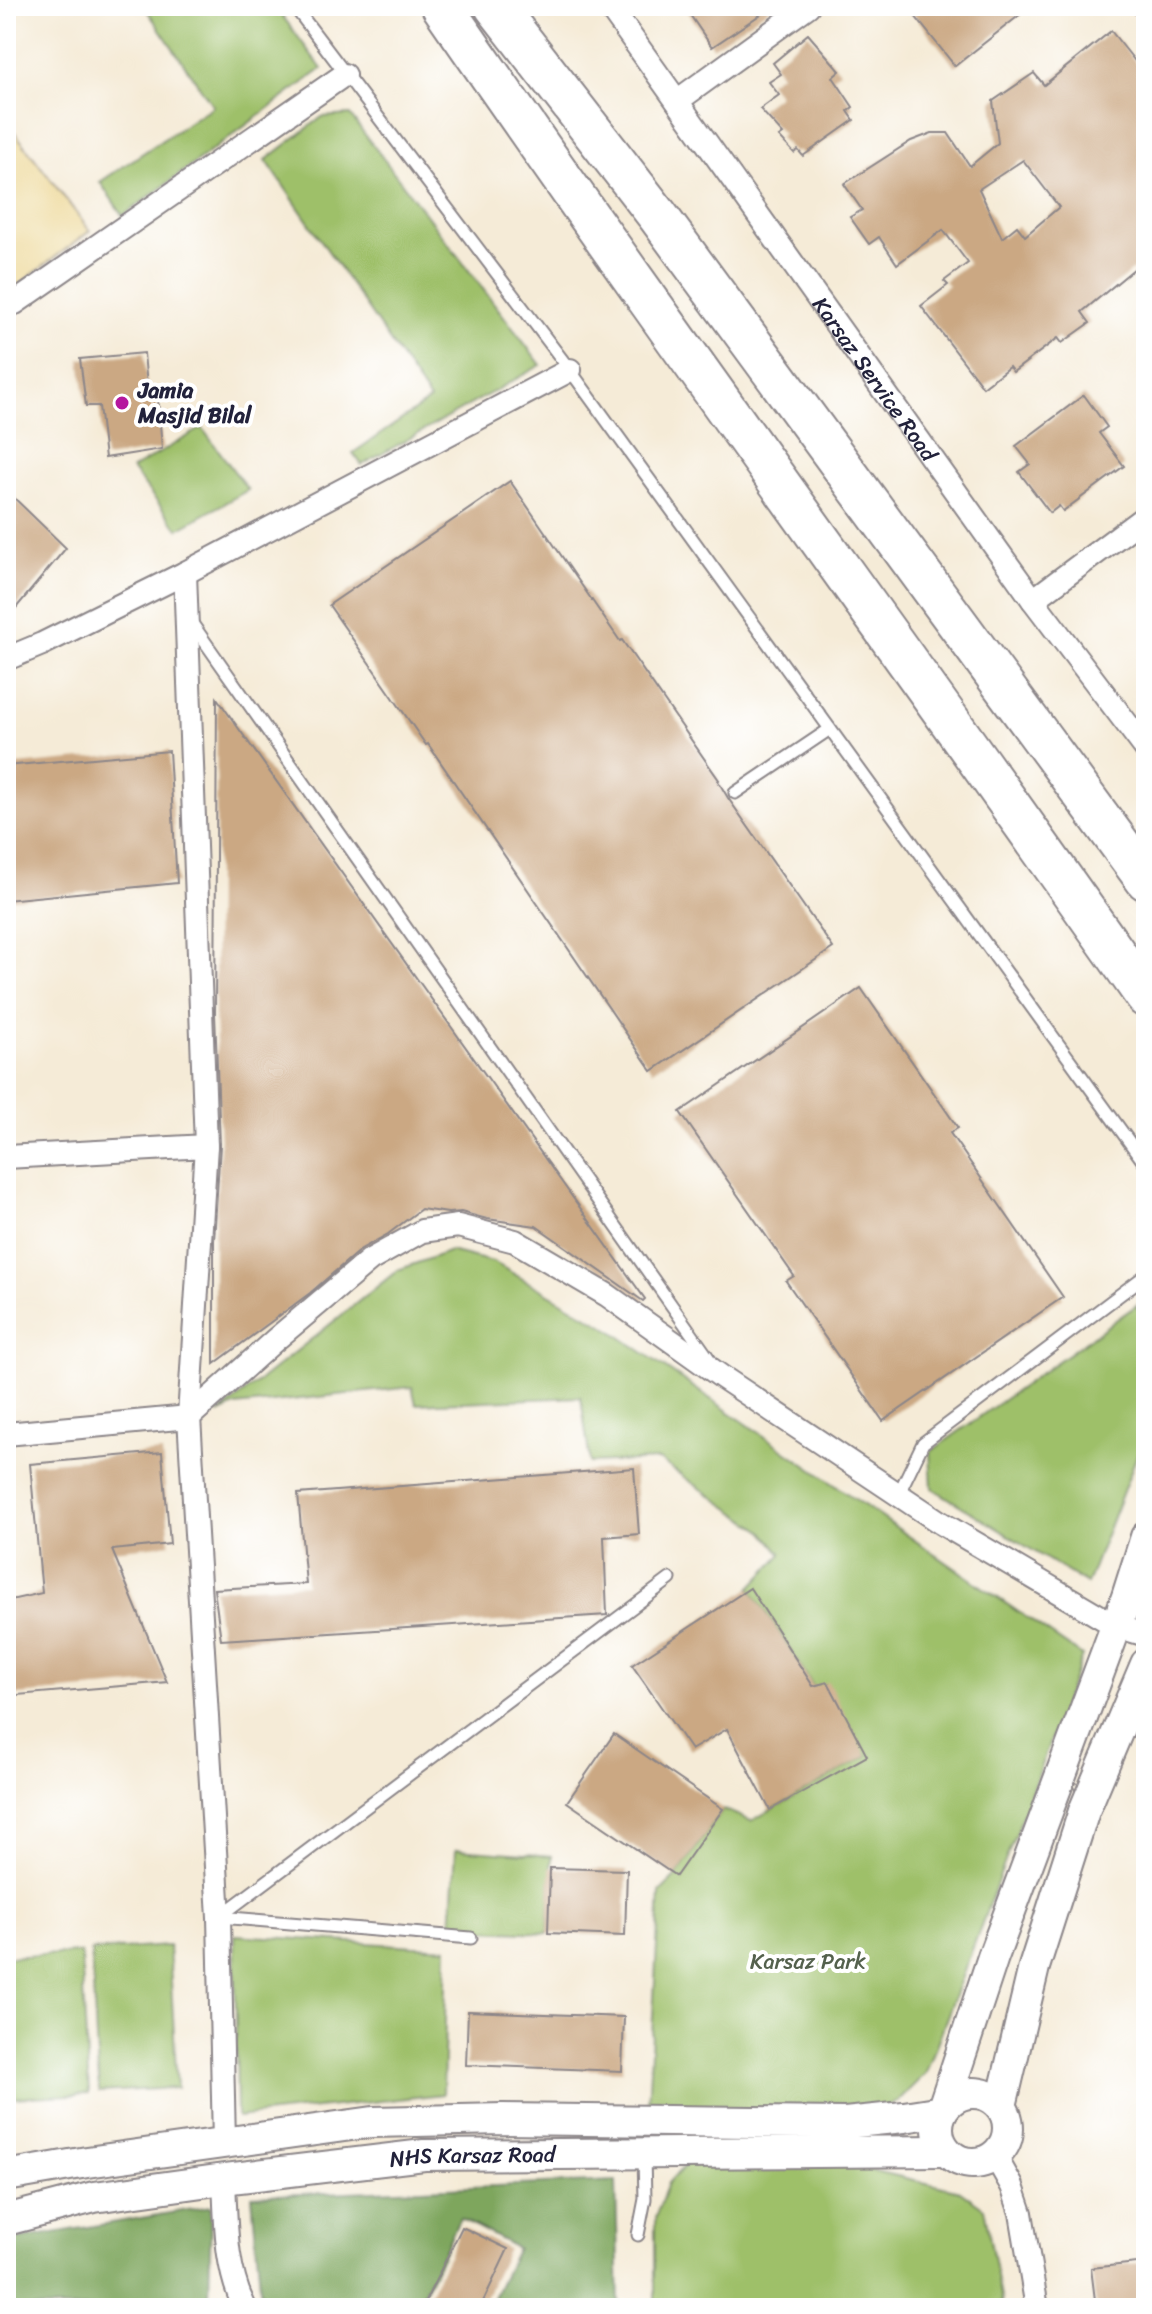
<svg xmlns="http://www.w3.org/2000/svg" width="1152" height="2314" font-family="Sriracha,sans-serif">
	<rect width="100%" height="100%" fill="#fff"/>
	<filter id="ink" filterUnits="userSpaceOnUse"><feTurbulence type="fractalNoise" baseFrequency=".0125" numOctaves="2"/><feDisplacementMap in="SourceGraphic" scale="16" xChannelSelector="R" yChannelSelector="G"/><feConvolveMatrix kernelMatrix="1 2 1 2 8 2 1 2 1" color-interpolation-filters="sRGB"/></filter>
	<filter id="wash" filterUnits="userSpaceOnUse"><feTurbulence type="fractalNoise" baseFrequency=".006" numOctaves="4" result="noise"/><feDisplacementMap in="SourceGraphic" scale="32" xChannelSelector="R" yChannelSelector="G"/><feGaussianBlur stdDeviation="1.8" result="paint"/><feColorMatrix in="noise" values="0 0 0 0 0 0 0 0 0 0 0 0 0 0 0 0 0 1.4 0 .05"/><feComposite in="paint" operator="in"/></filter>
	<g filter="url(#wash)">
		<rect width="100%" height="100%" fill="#f5ebd7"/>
		<g fill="#9ec069" stroke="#607152" stroke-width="2">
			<polygon points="144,6 275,6 322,69 123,216 100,182 213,106"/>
			<polygon points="350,115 541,365 362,465 353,453 430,400 266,160 322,117"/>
			<polygon points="202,428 248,490 178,529 132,469"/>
			<polygon points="450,1251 493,1262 608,1328 1082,1656 926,2073 897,2102 863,2116 648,2105 660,1892 676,1876 723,1809 751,1821 867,1756 813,1686 750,1588 782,1554 764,1532 659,1460 590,1463 581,1397 416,1404 412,1387 235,1406 218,1414 398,1270"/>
			<polygon points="1137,1305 1146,1336 1146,1432 1087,1584 932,1488 930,1452"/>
			<polygon points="456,1849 552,1856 548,1933 451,1929"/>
			<polygon points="235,1935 447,1948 443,2094 237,2117"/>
			<polygon points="169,1946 177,2088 99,2092 91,1951"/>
			<polygon points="81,1953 89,2094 11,2098 6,2011 6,1957"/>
			<polygon points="695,2155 834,2161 960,2191 984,2208 1003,2308 655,2308 655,2218 668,2183"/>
		</g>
		<g fill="#7ea65d" stroke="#50644c" stroke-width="2">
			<polygon points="616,2181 619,2308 488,2308 517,2248 460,2218 416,2308 262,2308 252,2196"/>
			<polygon points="211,2206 209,2299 216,2308 6,2308 6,2241"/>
		</g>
		<polygon fill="#eeda9e" stroke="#887e6c" stroke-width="2" points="6,121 90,231 13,289 6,291"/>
		<g id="blocks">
			<g fill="#cba883" fill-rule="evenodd">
				<polygon points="684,6 773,6 712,47"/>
				<polygon points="907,6 1031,6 955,66"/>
				<path d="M1111,31L1146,75V259L1082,312L1090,323L1062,343L1058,338L1013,372L1009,367L983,387L921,306L948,285L944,281L968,263L943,230L897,264L879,237L869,244L850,217L862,210L844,184L911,141L932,133H948L970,166L998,143L993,101L1034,73L1044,85ZM1023,160L1059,207L1025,236L1017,226L1002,238L979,189Z"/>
				<polygon points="808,34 840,71 833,77 853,107 848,111 854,120 803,156 798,150 794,153 779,137 783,134 760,109 779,95 769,82 781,74 773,63"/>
				<polygon points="144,353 148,398 158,399 162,449 105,458 99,406 86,406 80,359"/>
				<polygon points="1084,395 1107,427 1099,433 1124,466 1063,511 1059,506 1050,513 1019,472 1030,464 1016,446"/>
				<polygon points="510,481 620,641 622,640 719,780 718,781 728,798 833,948 652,1071 428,744 426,745 329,605"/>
				<polygon points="6,490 66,548 6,620"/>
				<polygon points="217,698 645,1299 643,1301 536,1226 487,1219 461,1212 448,1213 421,1209 388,1234 361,1249 310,1293 214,1364 214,1241 220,1145 215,1014"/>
				<polygon points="169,751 177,883 6,900 6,766"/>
				<polygon points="861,988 958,1128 950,1133 1063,1297 883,1421 786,1281 794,1276 680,1112"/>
				<polygon points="162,1452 170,1544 112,1550 167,1682 6,1696 6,1601 42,1593 30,1464"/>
				<polygon points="634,1468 639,1534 604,1537 607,1615 221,1640 214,1589 306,1584 298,1494"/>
				<polygon points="750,1588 813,1686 828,1682 867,1756 770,1810 727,1729 691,1750 632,1665"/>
				<polygon points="614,1734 723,1809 676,1876 567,1802"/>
				<polygon points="550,1868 627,1870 625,1936 548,1933"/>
				<polygon points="468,2011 624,2017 622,2071 466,2065"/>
				<polygon points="462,2227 508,2249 480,2308 422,2308"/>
				<polygon points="1146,2262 1146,2308 1096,2308 1091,2268"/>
			</g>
		</g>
	</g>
	<g filter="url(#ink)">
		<use href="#blocks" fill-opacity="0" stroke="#8c8689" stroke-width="2"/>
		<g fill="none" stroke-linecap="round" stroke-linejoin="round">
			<g stroke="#8c8689" stroke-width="15">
				<g id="lane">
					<polyline points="294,6 570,370 1146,1165"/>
					<polyline points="191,622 710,1360"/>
					<polyline points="735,793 830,729"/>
					<polyline points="898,1495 923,1443 1146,1275"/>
					<polyline points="1128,1597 1146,1605"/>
					<polyline points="219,1917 670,1579"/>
					<polyline points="219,1917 471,1938"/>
					<polyline points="638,2235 645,2199 644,2156"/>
				</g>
			</g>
			<g stroke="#8c8689" stroke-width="26">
				<g id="street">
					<path id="s1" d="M609,6L1033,600L1146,749"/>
					<polyline points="1144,6 1146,8"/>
					<polyline points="677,101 808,6"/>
					<polyline points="6,306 15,303 344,75"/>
					<polyline points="185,573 206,1146"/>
					<polyline points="1033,600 1146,516"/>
					<polyline points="6,659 42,644 185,573 570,370"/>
					<polyline points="6,1157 206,1146 189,1417 219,1917 224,2142"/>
					<polyline points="6,1434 189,1417 275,1340 370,1260 422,1231 458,1226 515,1241 607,1295 722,1377 941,1523 1116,1626 1146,1635"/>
					<polyline points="995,2156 1012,2186 1021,2213 1037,2308"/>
					<path d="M224,2179C226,2223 225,2268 245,2308"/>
				</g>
			</g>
			<g stroke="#8c8689" stroke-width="34">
				<g id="secondary">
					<circle cx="973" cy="2128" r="35"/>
					<polyline points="1001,2106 1034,1967 1084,1811 1146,1664"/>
					<polyline points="6,2176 87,2162 373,2122 503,2119 845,2123 904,2117 942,2111 993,1957 1127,1597 1146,1537"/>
					<path id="s2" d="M6,2220L94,2197L224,2179L424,2155L945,2151"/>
				</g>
			</g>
			<g stroke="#8c8689" stroke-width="44">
				<g id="highway">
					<path d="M442,6C672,340 913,665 1146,997"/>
					<polyline points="495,6 658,216 1146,880"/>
				</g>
			</g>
			<use href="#lane" stroke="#fff" stroke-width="11"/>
			<use href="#street" stroke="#fff" stroke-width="22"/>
			<use href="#secondary" stroke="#fff" stroke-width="30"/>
			<use href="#highway" stroke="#fff" stroke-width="40"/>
		</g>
	</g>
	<circle fill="#b5179e" stroke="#fff" stroke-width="3" cx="122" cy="403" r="8"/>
	<g text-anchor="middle" stroke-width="8" stroke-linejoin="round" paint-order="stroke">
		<g font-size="22" fill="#22223b" stroke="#fff">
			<text dy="8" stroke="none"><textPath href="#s1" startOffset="458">Karsaz Service Road</textPath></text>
			<text dy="8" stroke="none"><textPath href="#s2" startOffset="472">NHS Karsaz Road</textPath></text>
		</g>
		<g font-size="22" font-weight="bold" fill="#22223b" stroke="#fff" text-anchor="start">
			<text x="138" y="398">Jamia<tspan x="138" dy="25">Masjid Bilal</tspan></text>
		</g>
		<g font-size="22" fill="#54614d" stroke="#fff">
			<text x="808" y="1969">Karsaz Park</text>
		</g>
	</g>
	<rect width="1152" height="2314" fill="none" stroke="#fff" stroke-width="32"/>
</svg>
